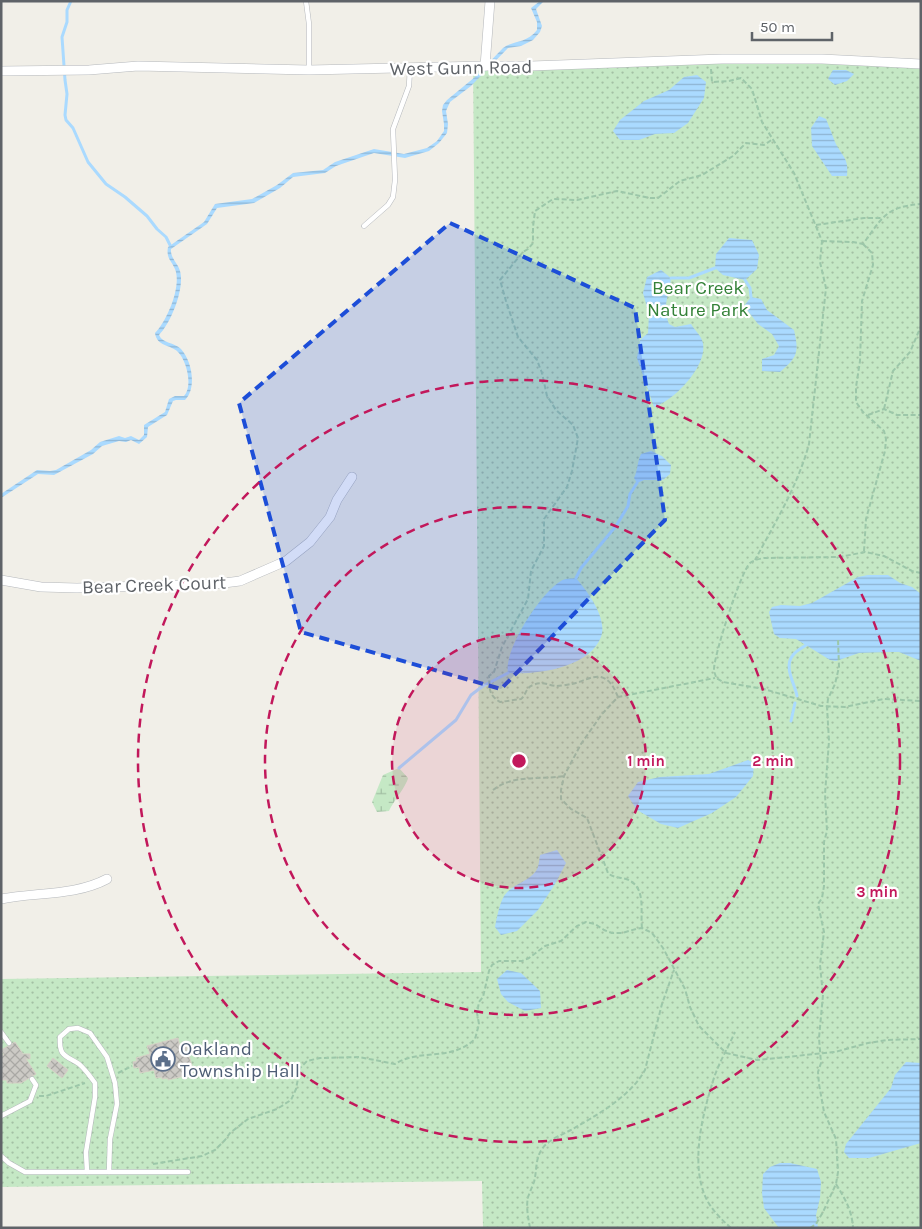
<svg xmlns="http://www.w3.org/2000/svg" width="922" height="1229" font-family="Karla,sans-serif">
	<defs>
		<pattern id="wetland-marsh" width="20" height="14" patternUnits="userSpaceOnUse" patternTransform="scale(1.25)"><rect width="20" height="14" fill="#c5e8c5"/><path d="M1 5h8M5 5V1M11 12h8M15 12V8" fill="none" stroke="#a3c0a4"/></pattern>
		<pattern id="park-dots" width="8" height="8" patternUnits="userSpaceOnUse" patternTransform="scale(1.25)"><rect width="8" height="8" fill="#c5e8c5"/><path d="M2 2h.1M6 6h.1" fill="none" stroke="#a3c0a4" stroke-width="1.8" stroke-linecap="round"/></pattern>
		<pattern id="water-rules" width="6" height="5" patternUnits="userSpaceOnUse" patternTransform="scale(1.25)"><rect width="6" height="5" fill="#aadaff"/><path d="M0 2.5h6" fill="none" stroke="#8eb4d2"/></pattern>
		<pattern id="building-cross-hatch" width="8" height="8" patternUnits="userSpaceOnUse" patternTransform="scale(1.25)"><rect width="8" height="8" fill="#cccac5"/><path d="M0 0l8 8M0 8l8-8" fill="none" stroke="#a9a8a4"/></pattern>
	</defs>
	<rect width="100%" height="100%" fill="#f1efe8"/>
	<path fill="url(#wetland-marsh)" d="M399,768L408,778C407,785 393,802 389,811L377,812L372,802L383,775Z"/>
	<polygon fill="url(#park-dots)" points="921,61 921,1228 483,1228 482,1181 1,1187 1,979 481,972 473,62"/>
	<g fill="url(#water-rules)">
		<path d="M540,1H544L536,9L542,26L540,32L533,40L521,46L508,48L471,86L450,102L446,111L448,124L447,133L439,143L429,151L405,158L374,153L336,166L325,173L293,177L280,188L254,203L217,208L207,224L171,249C170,258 178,263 180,271C185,288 171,323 159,335C163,344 174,342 181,349C192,361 197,388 185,400H176L173,401L167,415L148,427L147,437L139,444L131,440L126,442L119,441L102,446L93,454L54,475L38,474L1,498V494L37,470L50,471L56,470L91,450L100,442L119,436L125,438L131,436L139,440L144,435V425L165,412L169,399L175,396H184C193,387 187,361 178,352C170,344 157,347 155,333C167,321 182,286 175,269C171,260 166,258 168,247L204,222L215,204L252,199L277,185L293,173L323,170L335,162L374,149L404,154L427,148L437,141L444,131V124L442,111L443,105L447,100L475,77L503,48C514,40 526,44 537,30V22L531,8Z"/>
		<polygon points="833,70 846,70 854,74 847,81 835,85 828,79"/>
		<polygon points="697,75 706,82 704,98 688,123 674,133 655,134 639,140 620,140 613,131 620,120 644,101 669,90 684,77"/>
		<path d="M819,116L826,119C829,126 832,134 835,142C842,157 849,157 847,176H832L812,146L811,128Z"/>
		<polygon points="729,238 752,240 759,255 757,269 745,280 723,275 715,268 716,254"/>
		<path d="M661,270L671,278C669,298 662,304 669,324L675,327L691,324C694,329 700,335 702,340C711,363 674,401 654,407L637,358L640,340L648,333L649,314L643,293L647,277Z"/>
		<path d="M751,297L761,299L767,310L794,330C799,352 798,357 780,372L762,371V359L774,355L779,346L772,334L758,324L744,306Z"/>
		<path d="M651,451L662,456L671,465L670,474L663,480H644L637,483L634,478C638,470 637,462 641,454Z"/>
		<polygon points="868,575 888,575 900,583 912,587 921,594 921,661 899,652 888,652 859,653 836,661 830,660 796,639 780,638 774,634 769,612 772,607 781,605 800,606 812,603 858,577"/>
		<path d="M576,578C587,591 608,618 601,637C589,668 537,675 508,673C503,651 541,592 561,581C565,578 571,579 576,578Z"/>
		<polygon points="748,760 754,763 753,776 736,797 712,813 678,828 661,824 637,810 628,796 638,782 660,777 709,774"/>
		<path d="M557,850L566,863L555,884L538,910L517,931L501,935L495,927C497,917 499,905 504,896C512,884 528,882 536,871C539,867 539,860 540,855Z"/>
		<polygon points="507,970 521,973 540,991 541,1008 525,1011 508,1002 501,994 497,979"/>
		<polygon points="906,1062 921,1063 921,1143 869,1158 849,1158 844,1152 846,1144 891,1088 895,1075"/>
		<polygon points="780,1163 790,1163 817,1169 821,1182 820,1198 816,1215 818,1228 779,1228 764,1208 762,1193 763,1174 770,1167"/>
	</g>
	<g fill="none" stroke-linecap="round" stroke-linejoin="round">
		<g stroke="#aadaff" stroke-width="3">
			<polyline points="71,1 67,10 67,22 62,37 65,80 67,94 65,115 66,120 73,128 88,162 106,184 125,197 147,216 157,229 166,237 170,245"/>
			<polyline points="671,278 689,278 715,268"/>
			<polyline points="745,280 750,288 751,297"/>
			<polyline points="576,578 581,568 616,526 628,506 630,494 637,483"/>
			<path d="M797,696C795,684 783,667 793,655C796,651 802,648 806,645"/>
			<polyline points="791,721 795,703"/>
			<polyline points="399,768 456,720 471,695 483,686 508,673"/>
		</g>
	</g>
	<g fill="url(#building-cross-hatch)" stroke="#d6d1c6">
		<polygon points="178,1038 180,1047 186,1046 192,1066 186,1068 188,1075 168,1080 168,1078 162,1079 162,1077 156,1078 154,1070 140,1073 139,1067 134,1068 133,1062 137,1061 136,1058 150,1054 147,1046"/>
		<polygon points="15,1042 23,1054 30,1054 30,1059 26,1059 36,1074 21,1083 7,1083 7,1080 2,1080 1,1055 4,1055 1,1050"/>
		<polygon points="53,1058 68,1070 62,1078 47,1066"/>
	</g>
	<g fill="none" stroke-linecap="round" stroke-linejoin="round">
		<g stroke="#b5b8bc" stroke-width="5.5">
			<g id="service">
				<polyline points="306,1 309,24 309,70"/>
				<polyline points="364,226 388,205 393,197 395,180 393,129 409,86 410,68"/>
				<polyline points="1,1032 9,1043"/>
				<polyline points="1,1116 30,1101 36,1085 32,1079"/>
				<polyline points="1,1156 9,1163 25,1172 188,1172"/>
				<path d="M87,1172L86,1152L95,1097V1083C90,1076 85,1069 79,1064C65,1055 59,1057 60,1037L69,1029L78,1028L90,1033L107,1057L115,1083L117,1104L110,1139L109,1172"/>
			</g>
		</g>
		<g stroke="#b5b8bc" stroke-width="10">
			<g id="minor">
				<polyline points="485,66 490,1"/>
				<polyline points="1,71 89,70 138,66 309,70 485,66 531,66 722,59 822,59 921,64"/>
				<polyline points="1,580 41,587 77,588 216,584 240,581 286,561 310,542 330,517 337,500 352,477"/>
				<path d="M1,899C36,892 75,896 107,879"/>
			</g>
		</g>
		<g stroke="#9cc7a9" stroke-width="2" stroke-dasharray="5 2.5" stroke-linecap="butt">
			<path d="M711,69L712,82L729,81L741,78L752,89L762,122L794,173L822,241L820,262L826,288L809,444C798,485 775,523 755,560"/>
			<polyline points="816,225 864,218 881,218"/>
			<path d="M822,241L853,242L863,244C883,217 885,207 921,204"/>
			<polyline points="863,244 872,253 873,265 862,301 860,361 856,387 856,402 863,412 884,431 886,439 885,451 866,519 864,551"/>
			<polyline points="884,409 893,371 910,352 921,326"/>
			<polyline points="868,415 884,409 897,415 921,415"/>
			<path d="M921,573L912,571L884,556L865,552L840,557L764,558C759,559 754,560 750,563C741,571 713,658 714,670C714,673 716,675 716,678L723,682L764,689L821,706L845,707L884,699L921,701"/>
			<path d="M618,697C614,688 611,680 601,677C591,675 581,683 571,684C567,685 560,686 556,686C548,685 542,681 533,685C526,687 526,695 521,699L500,702C488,694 490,690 489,676L494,672L502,647L528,599L531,571L544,546V519L567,487L572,471L578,438L573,425L556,410L547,396L542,373L537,360L518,337L506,301L500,280L523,252L528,249L533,243V227L535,211L553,199L577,200L617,191L650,198H658L680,181L702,175L733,156L746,143L764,145L773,139"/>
			<path d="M493,790C513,774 541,780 564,776"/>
			<path d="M642,928C640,911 647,886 626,879C620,877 613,878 608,873L587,818L571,809L561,799V790L564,776L581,744L602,714L618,697L715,678"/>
			<polyline points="118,1073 132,1066"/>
			<polyline points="39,1096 46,1096 85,1083"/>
			<path d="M153,1164L202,1156L215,1150L225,1140L230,1133L248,1119L277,1109L291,1100L296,1089L300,1068L307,1061L320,1058L359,1057L395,1064C420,1048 451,1062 475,1039L479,1024L477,1013L479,1002L483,997L489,971L492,965L499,961H522L529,958L545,946L561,941L577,926L586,922L595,924L604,930L612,933H622L636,929L642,928L652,933L663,948L685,989L690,1007L699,1026L726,1053L757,1060L835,1052L868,1043L887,1040L921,1039"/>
			<path d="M836,1184C845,1199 852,1210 853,1228"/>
			<path d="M530,1228C528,1217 526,1207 528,1197C530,1192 532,1187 534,1182C537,1171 535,1159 542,1149C548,1140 561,1135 571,1130C597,1115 630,1097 645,1070L662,1004L674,970"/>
			<path d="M731,1228C722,1220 714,1212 708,1202C689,1168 702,1116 713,1081C718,1064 728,1048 735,1032"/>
			<polyline points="810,1228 816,1224 823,1212 836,1184 838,1172 836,1139 824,1112 819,1084 818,1072 821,1063 819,1038 823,995 820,965 824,932 818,904 822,898 824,886 824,842 827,831 825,794 829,741 827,707 828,699 835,684 839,667 838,639"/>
		</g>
		<use href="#service" stroke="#fff" stroke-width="4.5"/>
		<use href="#minor" stroke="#fff" stroke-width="9"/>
	</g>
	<path fill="#1d4ed8" fill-opacity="0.2" stroke="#1d4ed8" stroke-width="4" stroke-dasharray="10 6" stroke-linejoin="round" d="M450,223L635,308L665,520L501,689L301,632L239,403Z"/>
	<circle cx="519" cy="761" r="127" fill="#c2185b" fill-opacity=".12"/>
	<g fill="none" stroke="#c2185b" stroke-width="2.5" stroke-dasharray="9 6">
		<circle cx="519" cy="761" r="127"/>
		<circle cx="519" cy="761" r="254"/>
		<circle cx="519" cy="761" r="381"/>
	</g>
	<defs>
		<g id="civic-ring" transform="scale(1.25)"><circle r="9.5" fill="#fff" stroke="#5c6f8a" stroke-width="1.5"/><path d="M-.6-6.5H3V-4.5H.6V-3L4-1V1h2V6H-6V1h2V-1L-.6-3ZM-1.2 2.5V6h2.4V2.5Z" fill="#5c6f8a"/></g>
	</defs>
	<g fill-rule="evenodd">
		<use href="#civic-ring" x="163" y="1059"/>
	</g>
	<g text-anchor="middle" stroke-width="4.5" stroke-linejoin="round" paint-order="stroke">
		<g font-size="19" fill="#5f6368" stroke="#fff">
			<text transform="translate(461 67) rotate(-1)" y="7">West Gunn Road</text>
			<text transform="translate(154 584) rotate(-2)" y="7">Bear Creek Court</text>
		</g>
		<g font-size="19" fill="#348238" stroke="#fff">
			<text x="698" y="294">Bear Creek<tspan x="698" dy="22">Nature Park</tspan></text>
		</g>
		<g font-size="19" fill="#4e5e75" stroke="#fff" text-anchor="start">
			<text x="180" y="1055">Oakland<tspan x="180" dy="22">Township Hall</tspan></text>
		</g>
	</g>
	<circle cx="519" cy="761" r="8" fill="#c2185b" stroke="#fff" stroke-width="2.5"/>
	<g font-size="15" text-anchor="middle" font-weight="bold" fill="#c2185b" stroke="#fff" stroke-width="4.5" stroke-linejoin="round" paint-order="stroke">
		<text x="646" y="766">1 min</text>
		<text x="773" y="766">2 min</text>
		<text x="877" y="897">3 min</text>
	</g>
	<rect width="922" height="1229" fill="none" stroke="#5f6368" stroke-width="5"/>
	<path d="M752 32v8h80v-8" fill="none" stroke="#5f6368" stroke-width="2.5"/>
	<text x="760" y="32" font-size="15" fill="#5f6368" stroke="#ffffff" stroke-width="4" paint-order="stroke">50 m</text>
</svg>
